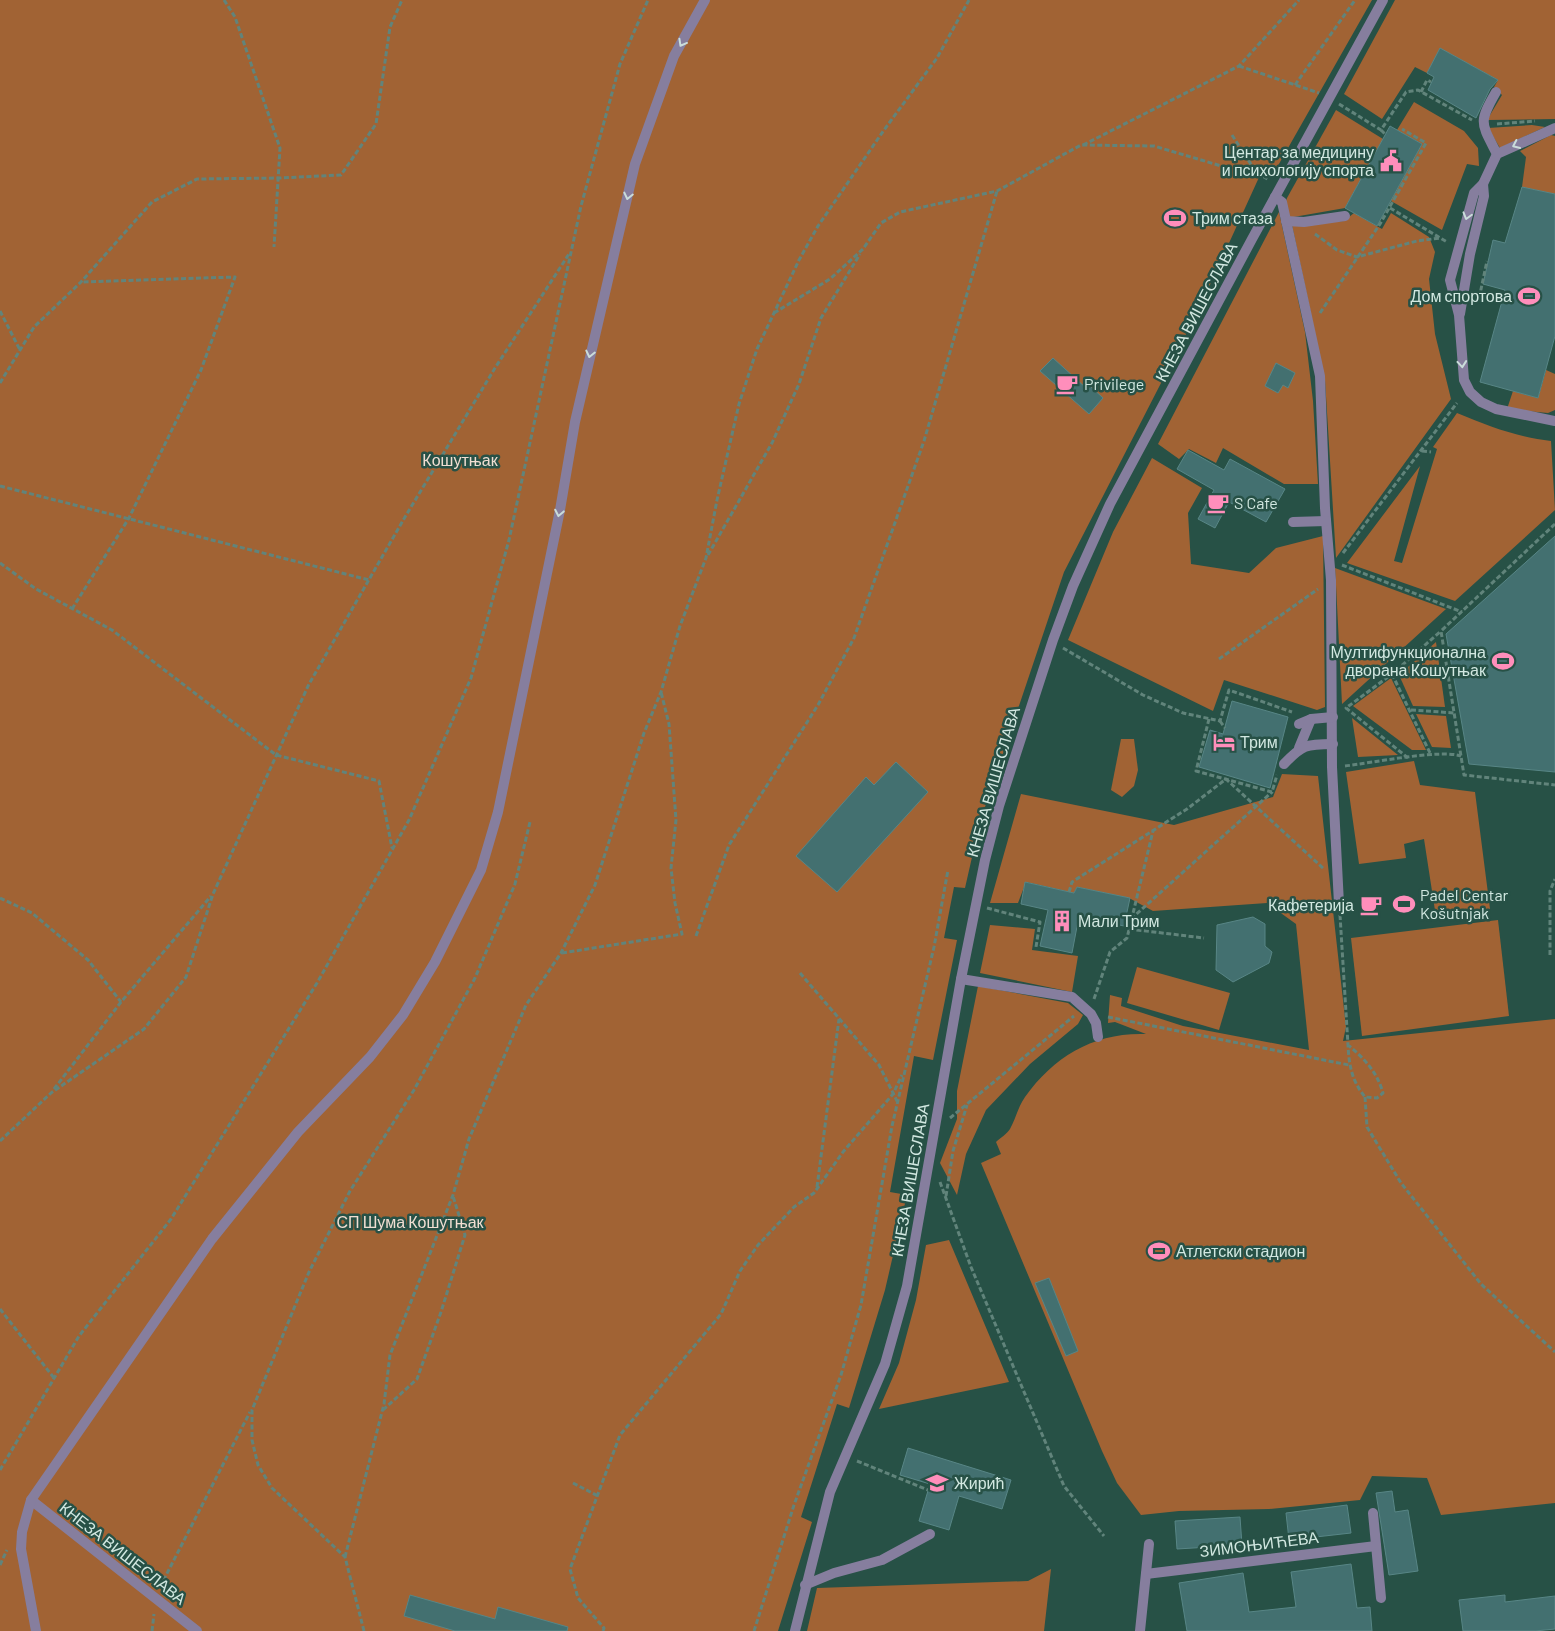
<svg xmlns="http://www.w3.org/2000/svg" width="1555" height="1631" font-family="Barlow,sans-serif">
	<rect width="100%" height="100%" fill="#275146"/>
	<g fill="#a16334">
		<polygon points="0,0 1372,0 1271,178 1261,173 1198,311 1064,572 980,822 965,888 954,887 944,938 957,940 933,1060 914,1056 890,1192 907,1195 885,1290 849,1408 837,1404 801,1517 812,1522 778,1631 0,1631"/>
		<polygon points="1395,0 1555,0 1555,119 1487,120 1502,95 1494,87 1498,80 1441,49 1427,73 1415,67 1382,119 1344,94"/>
		<polygon points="1414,102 1464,131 1478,148 1479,166 1467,164 1442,230 1391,201 1422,144 1397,130"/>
		<polygon points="1336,110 1383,139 1345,208 1288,218 1285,204 1287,198"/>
		<polygon points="1532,125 1545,127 1500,148 1488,128"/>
		<polygon points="1551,135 1555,136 1555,194 1522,187 1526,157 1520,151"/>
		<polygon points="1279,212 1305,332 1313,401 1318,484 1284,484 1223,448 1216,463 1189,449 1179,459 1158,444"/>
		<polygon points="1354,213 1382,229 1391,213 1429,237 1435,252 1429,279 1435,334 1451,399 1336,558 1325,380 1292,225 1344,221"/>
		<polygon points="1546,370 1555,374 1555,410 1548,413 1507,409 1513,391 1538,398"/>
		<path d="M1457,413C1488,426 1517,437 1551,441L1555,510L1455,601L1347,563L1420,466L1394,561L1402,563L1437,449L1433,447Z"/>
		<polygon points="1152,458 1202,488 1188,513 1191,564 1249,573 1276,548 1323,536 1325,707 1317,710 1224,680 1213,711 1068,640 1113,532"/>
		<polygon points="1335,568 1446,609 1342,704 1336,585"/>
		<polygon points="1436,642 1445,707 1413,706 1399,675"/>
		<polygon points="1391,678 1426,750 1412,750 1353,706"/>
		<polygon points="1416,714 1446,716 1451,748 1432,747"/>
		<polygon points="1352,718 1398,755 1358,757"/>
		<polygon points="1121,739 1134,739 1138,770 1134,786 1122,797 1111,790"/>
		<polygon points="1414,761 1420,785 1475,792 1490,909 1436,917 1424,839 1404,844 1406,858 1359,864 1346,772"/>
		<path d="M1282,774L1318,776L1346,1027L1343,1041L1555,1019V1503L1441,1515L1427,1478L1372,1476L1360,1500L1269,1509L1179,1511L1141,1515L1117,1483L1102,1451L981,1163L1001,1154L996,1142C1000,1138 1007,1134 1010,1129C1016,1118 1018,1107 1025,1097C1054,1056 1095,1032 1146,1034L1115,1022L1108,1023L1110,995L1122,998L1121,1006L1183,1026L1309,1050L1296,924L1267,903L1153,911L1129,898L1077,887L1074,893L1026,882L1018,903H990L1021,794L1174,825L1273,797Z"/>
		<polygon points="1498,920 1509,1016 1362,1036 1351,938"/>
		<polygon points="990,925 1035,929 1032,950 1078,956 1072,992 980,973"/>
		<polygon points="1137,967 1230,993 1219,1030 1127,1003"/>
		<polygon points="978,986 1068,1003 1083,1015 1078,1024 1030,1064 986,1110 966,1154 957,1195 940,1163 957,1119 957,1091"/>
		<polygon points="949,1240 1009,1382 879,1409 899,1363 916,1300 926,1245"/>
		<polygon points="1051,1569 1044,1631 807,1631 817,1588 1028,1581"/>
	</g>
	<g fill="#437070" stroke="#588686">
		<polygon points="1440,48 1498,80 1490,89 1476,118 1428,90 1434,77 1427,73"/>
		<polygon points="1390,126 1422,144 1377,226 1345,208"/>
		<polygon points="1522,187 1555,194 1555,336 1538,398 1480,382 1505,290 1483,284 1493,240 1505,243"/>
		<polygon points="1053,358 1086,388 1089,385 1103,398 1089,414 1040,371"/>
		<polygon points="1276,363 1295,373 1288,388 1283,385 1278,393 1265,386"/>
		<polygon points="1188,450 1224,470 1230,459 1285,489 1266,522 1229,502 1215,528 1198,519 1214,490 1177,469"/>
		<polygon points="1555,536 1555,772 1469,764 1446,634"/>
		<polygon points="1232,701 1288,717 1270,788 1199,767 1210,730 1223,734"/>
		<polygon points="896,762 928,792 837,892 796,856 866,777 874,785"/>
		<polygon points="1025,882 1074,893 1077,887 1130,898 1124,926 1079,916 1072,953 1040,946 1048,910 1021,904"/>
		<polygon points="1253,917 1265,924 1265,946 1272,952 1269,963 1233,982 1216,970 1217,925"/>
		<polygon points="1049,1278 1078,1351 1066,1356 1035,1283"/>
		<polygon points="908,1448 1011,1480 1002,1509 959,1496 949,1530 919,1521 930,1484 900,1475"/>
		<polygon points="1392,1491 1395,1512 1408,1510 1418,1571 1389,1575 1376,1493"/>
		<polygon points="1347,1505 1351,1533 1289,1540 1286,1513"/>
		<polygon points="1240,1517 1242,1545 1177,1549 1175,1521"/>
		<polygon points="1351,1564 1357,1608 1370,1607 1372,1631 1187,1631 1179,1583 1243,1573 1249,1612 1296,1607 1291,1572"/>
		<polygon points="410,1595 495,1619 498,1607 568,1627 567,1631 455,1631 404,1616"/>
		<polygon points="1505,1595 1505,1602 1555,1596 1555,1629 1535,1631 1463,1631 1459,1600"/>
	</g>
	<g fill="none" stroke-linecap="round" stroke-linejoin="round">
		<g stroke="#61847b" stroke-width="3" stroke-dasharray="5 2.5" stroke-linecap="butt">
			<polyline points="224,0 235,17 280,148 274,247"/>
			<polyline points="1239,66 1319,93"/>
			<polyline points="1295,85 1355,0"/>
			<polyline points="1421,92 1427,80 1431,82"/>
			<polyline points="1339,104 1381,130 1406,92 1418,90 1472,120"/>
			<polyline points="1497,124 1535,121"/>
			<polyline points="1381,130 1385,134"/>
			<polyline points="1232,135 1256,172 1269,180"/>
			<polyline points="1083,145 1239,66 1299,0"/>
			<polyline points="1390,208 1447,242"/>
			<polyline points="1315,234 1337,250 1357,257 1417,241 1440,238"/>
			<polyline points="1476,293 1480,294 1487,261"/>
			<polyline points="0,311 20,350"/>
			<polyline points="774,313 830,279 863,249 881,223 900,212 997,191 1081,145 1154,146 1228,168"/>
			<polyline points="1320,313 1380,224 1426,143 1402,129"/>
			<polyline points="0,383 34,327 81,282 152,202 197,179 280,178 341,175 376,124 390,27 402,0"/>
			<polyline points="1422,451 1431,452"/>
			<polyline points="0,486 369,580"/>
			<polyline points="1555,524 1441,631 1464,775 1555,785"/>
			<polyline points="1343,553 1457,403"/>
			<polyline points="708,555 772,443 799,384 821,318 860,254"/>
			<polyline points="0,563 36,589 112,630 276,755 379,781 392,848"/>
			<polyline points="1342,565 1462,612"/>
			<polyline points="72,609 129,518 201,370 235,277 82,282"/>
			<polyline points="1063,648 1143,695 1183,713 1220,721 1229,690 1292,712"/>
			<polyline points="1219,659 1318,589"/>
			<polyline points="1392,674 1431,755"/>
			<polyline points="1411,710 1455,713"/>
			<polyline points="1209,719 1196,771 1272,792 1277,775"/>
			<polyline points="1220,721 1225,728"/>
			<polyline points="1408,758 1346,708 1392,674 1441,631"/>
			<path d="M1345,766C1371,763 1440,749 1461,756"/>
			<polyline points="1069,892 1072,882 1187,809 1226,779 1324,869"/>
			<polyline points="0,898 32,913 88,960 121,1002"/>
			<polyline points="987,908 1040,922 1036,947"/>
			<path d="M1340,915L1348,1045C1349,1066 1352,1081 1365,1097L1377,1098L1383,1093C1377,1072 1365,1059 1348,1045"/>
			<polyline points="1131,919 1272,792"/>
			<polyline points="1129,929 1204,938"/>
			<polyline points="696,936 729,845 818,705 854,638 924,441 997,191"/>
			<polyline points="562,953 682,934 675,903 671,868 676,820 669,724 661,692"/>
			<polyline points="1550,955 1550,891 1555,879"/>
			<polyline points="800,973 879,1065 898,1103"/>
			<polyline points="1094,999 1110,952 1127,938 1153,831"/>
			<polyline points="1108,1017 1349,1065"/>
			<polyline points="54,1089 121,1002 211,896"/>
			<polyline points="1365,1097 1367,1127 1401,1183 1481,1284 1555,1352"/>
			<polyline points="950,1118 1074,1016"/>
			<polyline points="0,1141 51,1093 144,1029 186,977 213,894 309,684 405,517 495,368 569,254"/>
			<polyline points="940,1182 971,1267 1064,1486 1104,1536"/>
			<polyline points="817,1187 839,1019"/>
			<polyline points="946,1196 953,1151 967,1105"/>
			<polyline points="0,1309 54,1378"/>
			<polyline points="383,1410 417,1379 441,1312 465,1235 453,1196"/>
			<polyline points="857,1461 928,1490"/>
			<polyline points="0,1470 79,1336 171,1219 317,983 409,820 471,678 509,540 581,206 620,64 648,0"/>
			<polyline points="573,1483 598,1496"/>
			<polyline points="345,1557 384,1404 390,1355 453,1195 469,1139 526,1005 561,953 595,885 644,733 661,692 680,626 706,558 717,500 739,404 757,349 799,260 818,226 884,130 937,58 969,0"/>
			<polyline points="0,1565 7,1550"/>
			<polyline points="160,1587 250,1412"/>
			<polyline points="152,1631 154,1614"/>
			<polyline points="364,1631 345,1557 272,1488 258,1465 252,1440 252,1410 309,1272 350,1191 414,1090 475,978 515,884 530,822"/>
			<polyline points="603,1631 604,1628 578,1598 570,1569 620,1435 721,1314 740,1271 758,1245 794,1207 814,1193 843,1152 893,1094 902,1075"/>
			<polyline points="754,1631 794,1505 841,1375 861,1305 892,1126 934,947 948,870"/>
		</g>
		<g stroke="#867e9e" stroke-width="10">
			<path d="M1496,92C1478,123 1481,123 1497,154"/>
			<polyline points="1555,128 1497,154 1483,184 1474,193 1450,280 1459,315 1464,380 1470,392 1481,402 1496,409 1555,421"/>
			<polyline points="1275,197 1282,202 1320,376 1325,508 1331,580 1332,767 1339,904"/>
			<polyline points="1286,221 1304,222 1345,216"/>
			<polyline points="1460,314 1470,254 1484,196 1483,184"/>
			<polyline points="1293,522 1326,521"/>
			<polyline points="1299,724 1311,719 1333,717"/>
			<polyline points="1299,748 1311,719"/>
			<path d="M1284,764C1302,745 1306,744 1333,744"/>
			<polyline points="961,979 1072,997 1091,1014 1096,1023 1098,1037"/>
			<polyline points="805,1585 834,1573 882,1560 930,1534"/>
		</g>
		<g stroke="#867e9e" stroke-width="10">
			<polyline points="31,1500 197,1631"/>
			<polyline points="1373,1513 1381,1598"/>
			<polyline points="1146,1574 1376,1546"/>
			<polyline points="36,1631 21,1549 22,1532 31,1500 212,1239 298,1132 370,1057 403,1015 435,962 481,870 498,812 560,510 575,422 635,164 674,56 705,0"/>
			<polyline points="1140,1631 1149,1544"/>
		</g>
		<polyline stroke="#867e9e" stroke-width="10" points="795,1631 830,1492 885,1364 907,1286 961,979 985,860 999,806 1053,640 1073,586 1110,504 1252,239 1383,0"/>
	</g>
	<defs><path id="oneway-chevron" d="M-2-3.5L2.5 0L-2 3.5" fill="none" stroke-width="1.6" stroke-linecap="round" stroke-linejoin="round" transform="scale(1.25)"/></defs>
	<g stroke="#caddda">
		<use href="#oneway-chevron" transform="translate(682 43) rotate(119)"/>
		<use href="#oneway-chevron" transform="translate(1516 145) rotate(155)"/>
		<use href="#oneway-chevron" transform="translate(628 196) rotate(103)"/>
		<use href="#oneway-chevron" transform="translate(1467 216) rotate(106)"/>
		<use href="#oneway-chevron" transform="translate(590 354) rotate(103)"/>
		<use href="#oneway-chevron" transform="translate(1462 364) rotate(85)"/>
		<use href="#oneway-chevron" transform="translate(559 513) rotate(101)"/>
	</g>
	<defs>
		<g id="civic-bare" transform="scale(1.725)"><path d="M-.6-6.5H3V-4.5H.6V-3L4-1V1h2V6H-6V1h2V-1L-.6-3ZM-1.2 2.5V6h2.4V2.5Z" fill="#ff8ebb" stroke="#275146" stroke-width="2.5" paint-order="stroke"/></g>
		<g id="stadium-bare" transform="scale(1.725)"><path d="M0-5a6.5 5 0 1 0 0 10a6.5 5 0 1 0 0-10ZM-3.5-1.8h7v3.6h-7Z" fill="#ff8ebb" stroke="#275146" stroke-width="2.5" paint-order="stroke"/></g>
		<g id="cafe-bare" transform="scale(1.725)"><path d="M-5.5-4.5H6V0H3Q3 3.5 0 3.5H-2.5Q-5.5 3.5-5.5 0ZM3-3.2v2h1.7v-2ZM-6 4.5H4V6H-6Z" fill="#ff8ebb" stroke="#275146" stroke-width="2.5" paint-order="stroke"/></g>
		<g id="hotel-bare" transform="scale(1.725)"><path d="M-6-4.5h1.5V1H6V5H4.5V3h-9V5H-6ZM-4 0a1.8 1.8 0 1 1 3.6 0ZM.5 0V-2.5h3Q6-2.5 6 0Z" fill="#ff8ebb" stroke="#275146" stroke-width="2.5" paint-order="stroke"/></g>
		<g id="building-bare" transform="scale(1.725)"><path d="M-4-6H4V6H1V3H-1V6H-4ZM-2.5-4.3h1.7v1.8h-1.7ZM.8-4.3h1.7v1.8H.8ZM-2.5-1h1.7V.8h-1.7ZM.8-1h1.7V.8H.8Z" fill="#ff8ebb" stroke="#275146" stroke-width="2.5" paint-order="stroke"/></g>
		<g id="school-bare" transform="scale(1.725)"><path d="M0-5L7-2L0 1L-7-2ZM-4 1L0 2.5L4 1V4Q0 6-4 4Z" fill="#ff8ebb" stroke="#275146" stroke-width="2.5" paint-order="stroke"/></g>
	</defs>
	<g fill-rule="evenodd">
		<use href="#civic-bare" x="1391" y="161"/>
		<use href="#stadium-bare" x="1175" y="218"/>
		<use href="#stadium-bare" x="1529" y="296"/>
		<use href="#cafe-bare" x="1067" y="384"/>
		<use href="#cafe-bare" x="1218" y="503"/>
		<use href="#stadium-bare" x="1503" y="661"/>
		<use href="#hotel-bare" x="1224" y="742"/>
		<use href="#stadium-bare" x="1404" y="904"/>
		<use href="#cafe-bare" x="1371" y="905"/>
		<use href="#building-bare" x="1062" y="921"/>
		<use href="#stadium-bare" x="1159" y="1251"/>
		<use href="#school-bare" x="937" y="1483"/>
	</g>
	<g text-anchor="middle" stroke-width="5" stroke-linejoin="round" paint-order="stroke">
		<g font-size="16" fill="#d2e8e1" stroke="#275146" text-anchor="start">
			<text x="1374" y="158" text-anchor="end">Центар за медицину<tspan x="1374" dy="18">и психологију спорта</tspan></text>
			<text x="1192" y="224">Трим стаза</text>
			<text x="1512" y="302" text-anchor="end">Дом спортова</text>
			<text x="1084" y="390">Privilege</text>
			<text x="1234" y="509">S Cafe</text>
			<text x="1486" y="658" text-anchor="end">Мултифункционална<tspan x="1486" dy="18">дворана Кошутњак</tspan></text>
			<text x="1240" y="748">Трим</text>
			<text x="1420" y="901">Padel Centar<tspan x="1420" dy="18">Košutnjak</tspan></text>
			<text x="1354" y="911" text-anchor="end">Кафетерија</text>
			<text x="1078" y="927">Мали Трим</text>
			<text x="1176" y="1257">Атлетски стадион</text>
			<text x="954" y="1489">Жирић</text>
		</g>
		<g font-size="16" fill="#d2e8e1" stroke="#275146">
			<text transform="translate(1196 312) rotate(-62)" y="6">КНЕЗА ВИШЕСЛАВА</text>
			<text transform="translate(993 782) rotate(-74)" y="6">КНЕЗА ВИШЕСЛАВА</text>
			<text transform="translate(910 1180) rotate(-80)" y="6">КНЕЗА ВИШЕСЛАВА</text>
			<text transform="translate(1259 1544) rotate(-7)" y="6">ЗИМОЊИЋЕВА</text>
			<text transform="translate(123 1553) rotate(38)" y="6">КНЕЗА ВИШЕСЛАВА</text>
		</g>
		<g font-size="16" fill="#f1ded2" stroke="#275146">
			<text x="460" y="466">Кошутњак</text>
			<text x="410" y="1228">СП Шума Кошутњак</text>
		</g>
	</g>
</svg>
